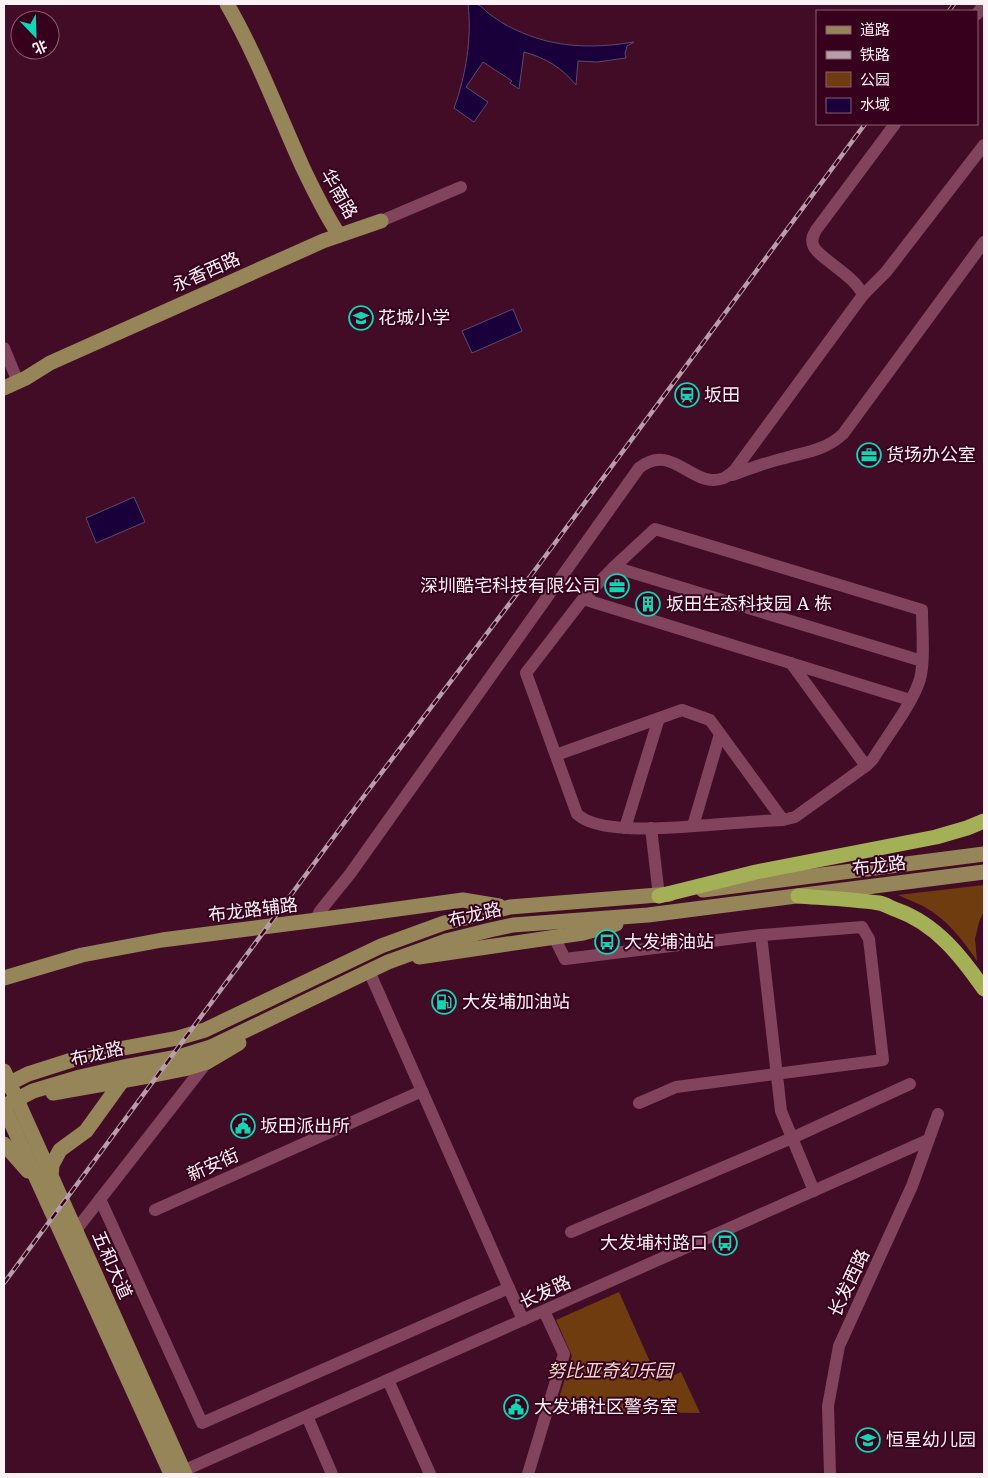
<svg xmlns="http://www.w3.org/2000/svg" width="988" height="1478" font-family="'Noto Serif','Noto Sans SC',serif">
	<rect width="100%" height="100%" fill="#430c26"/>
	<g fill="#6f3c10">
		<path d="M984,885V911L979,922L975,939L977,961C962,939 947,919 923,906C915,902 906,899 898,895Z"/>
		<polygon points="619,1292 659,1382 681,1372 700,1413 555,1411 572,1356 556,1320"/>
	</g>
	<g fill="#19003a" stroke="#5c4972">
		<path d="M468,4C471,4 474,3 476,4C480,5 485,10 488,13C496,19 505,25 514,29C553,48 592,49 634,42L627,46L625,54L626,58L597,62L578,61L576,85C562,68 546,58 524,52L519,89L510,83L512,81L483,62L466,87L488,102L474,122L454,108C466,75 472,39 468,4Z"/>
		<polygon points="513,309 522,331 472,353 462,331"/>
		<polygon points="134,497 145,522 96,543 86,518"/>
	</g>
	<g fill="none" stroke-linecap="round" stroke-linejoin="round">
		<g stroke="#81445c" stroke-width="12">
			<polyline points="977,14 984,4"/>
			<polyline points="381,221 461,187"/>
			<path d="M863,295C856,280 839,270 826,259C821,255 815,251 813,245C811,239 813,235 816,230L895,124"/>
			<polyline points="4,348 18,382"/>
			<path d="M732,475C749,469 767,462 785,458C806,452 826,450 843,434L984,242"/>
			<path d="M655,529L922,610C922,630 925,660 920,679C913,703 887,736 873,759L866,766L795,817L783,820C759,821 734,823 709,825C678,827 600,836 577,814L526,673L583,599L614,567Z"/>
			<polyline points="614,567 922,661"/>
			<polyline points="583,599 910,700"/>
			<polyline points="791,663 866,766"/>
			<polyline points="556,755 682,710 710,720 783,820"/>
			<polyline points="693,826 720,734"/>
			<polyline points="625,828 659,718"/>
			<polyline points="651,828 659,896"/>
			<path d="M317,920V917L320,911L350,874L639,468C673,441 692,490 724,478C728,476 731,473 734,471L863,295L886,272L984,145"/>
			<polyline points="761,935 781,1111 814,1191"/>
			<polyline points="554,937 565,959 761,935 862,927 869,939 883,1060 676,1087 639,1103"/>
			<polyline points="369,971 523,1320"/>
			<polyline points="100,1199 202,1423 509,1288"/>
			<polyline points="155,1210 422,1091"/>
			<polyline points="76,1230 207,1062"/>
			<polyline points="571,1232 792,1138 910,1084"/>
			<polyline points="388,1380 430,1474"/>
			<polyline points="307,1416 332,1474"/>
			<polyline points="176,1474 928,1140"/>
			<polyline points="528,1474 564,1354 544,1311"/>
			<polyline points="830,1474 828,1406 839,1346 912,1186 938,1114"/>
		</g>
		<g stroke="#968558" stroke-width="15">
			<path d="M227,4C257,56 278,113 303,168C314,191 325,214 339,235"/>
			<polyline points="4,388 26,378 50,363 323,241 381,221"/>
			<polyline points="703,890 984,854"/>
			<polyline points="419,957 583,933 616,924"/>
			<polyline points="4,978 82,955 162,940 317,920 463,900 499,906"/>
			<polyline points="4,1071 185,1474"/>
			<polyline points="4,1086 28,1074 75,1059 124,1048 178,1038 205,1030 381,946 444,923 510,907 670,894"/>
			<polyline points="53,1093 143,1077 184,1069 207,1062 239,1043"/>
			<polyline points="4,1106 33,1091 80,1077 128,1066 182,1056 211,1047 388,962 446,941 490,930 513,925 648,915 984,872"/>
			<polyline points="4,1107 171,1474"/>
			<polyline points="4,1144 28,1171"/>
			<polyline points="51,1177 52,1165 60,1150 86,1131 122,1081"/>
		</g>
		<g stroke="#a4b055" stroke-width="15">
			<polyline points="659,896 756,872 936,837 967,828 984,821"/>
			<path d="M798,896C825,898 852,899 879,903C885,904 891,908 897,910C936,924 961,956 984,989"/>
		</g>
		<g stroke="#b79eaa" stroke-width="4.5">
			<g id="rail">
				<polyline points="949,11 954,4"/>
				<polyline points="4,1283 367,792 538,566 865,124"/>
			</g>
		</g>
		<use href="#rail" stroke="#37011d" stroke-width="2.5" stroke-dasharray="8" stroke-linecap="butt"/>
	</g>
	<defs>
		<g id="school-ring" transform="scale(1.25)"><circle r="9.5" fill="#37011d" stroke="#12d5b4" stroke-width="1.5"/><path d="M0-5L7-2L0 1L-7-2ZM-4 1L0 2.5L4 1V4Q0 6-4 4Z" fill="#12d5b4"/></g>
		<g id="station-ring" transform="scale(1.25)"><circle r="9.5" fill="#37011d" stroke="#12d5b4" stroke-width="1.5"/><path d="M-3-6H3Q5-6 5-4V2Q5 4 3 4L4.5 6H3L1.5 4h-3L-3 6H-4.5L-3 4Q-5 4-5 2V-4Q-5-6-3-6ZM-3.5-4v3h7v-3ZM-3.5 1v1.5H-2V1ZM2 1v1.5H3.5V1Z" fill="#12d5b4"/></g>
		<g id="office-ring" transform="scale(1.25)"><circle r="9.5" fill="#37011d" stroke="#12d5b4" stroke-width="1.5"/><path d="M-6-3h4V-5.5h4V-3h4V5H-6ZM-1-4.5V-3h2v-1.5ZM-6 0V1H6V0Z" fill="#12d5b4"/></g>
		<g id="building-ring" transform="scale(1.25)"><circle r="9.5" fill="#37011d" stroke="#12d5b4" stroke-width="1.5"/><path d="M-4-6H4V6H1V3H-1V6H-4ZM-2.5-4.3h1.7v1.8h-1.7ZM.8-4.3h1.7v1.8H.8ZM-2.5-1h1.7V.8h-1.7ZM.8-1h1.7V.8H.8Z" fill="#12d5b4"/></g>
		<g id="bus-ring" transform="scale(1.25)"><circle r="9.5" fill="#37011d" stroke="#12d5b4" stroke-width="1.5"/><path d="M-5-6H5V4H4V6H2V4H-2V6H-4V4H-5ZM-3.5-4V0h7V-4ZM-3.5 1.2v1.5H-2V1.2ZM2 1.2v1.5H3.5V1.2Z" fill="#12d5b4"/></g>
		<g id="fuel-ring" transform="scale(1.25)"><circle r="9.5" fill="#37011d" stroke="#12d5b4" stroke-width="1.5"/><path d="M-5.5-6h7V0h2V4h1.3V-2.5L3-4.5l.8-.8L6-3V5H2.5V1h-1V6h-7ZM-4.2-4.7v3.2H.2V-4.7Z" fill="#12d5b4"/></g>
		<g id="civic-ring" transform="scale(1.25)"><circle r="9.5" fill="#37011d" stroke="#12d5b4" stroke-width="1.5"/><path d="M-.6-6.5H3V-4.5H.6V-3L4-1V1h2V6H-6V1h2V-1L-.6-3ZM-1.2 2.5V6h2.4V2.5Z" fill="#12d5b4"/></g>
	</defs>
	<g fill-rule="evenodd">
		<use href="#school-ring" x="361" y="318"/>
		<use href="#station-ring" x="687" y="395"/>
		<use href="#office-ring" x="869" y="455"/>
		<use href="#office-ring" x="617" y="586"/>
		<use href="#building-ring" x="648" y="604"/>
		<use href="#bus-ring" x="607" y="942"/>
		<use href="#fuel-ring" x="444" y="1002"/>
		<use href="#civic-ring" x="243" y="1126"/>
		<use href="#bus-ring" x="725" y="1243"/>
		<use href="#civic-ring" x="516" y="1407"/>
		<use href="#school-ring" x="868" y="1440"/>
	</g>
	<g text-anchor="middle" stroke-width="4" stroke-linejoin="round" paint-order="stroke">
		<g font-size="18" fill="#faf2f5" stroke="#37011d">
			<text transform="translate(339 194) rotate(60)" y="6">华南路</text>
			<text transform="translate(206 272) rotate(-24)" y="6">永香西路</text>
			<text transform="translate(879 866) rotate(-7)" y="6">布龙路</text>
			<text transform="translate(253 910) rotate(-7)" y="6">布龙路辅路</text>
			<text transform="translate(475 915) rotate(-13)" y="6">布龙路</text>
			<text transform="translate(97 1054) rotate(-13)" y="6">布龙路</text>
			<text transform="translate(213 1165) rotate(-24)" y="6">新安街</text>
			<text transform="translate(112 1265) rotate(66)" y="6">五和大道</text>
			<text transform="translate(849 1283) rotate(-65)" y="6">长发西路</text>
			<text transform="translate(545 1292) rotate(-24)" y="6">长发路</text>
		</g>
		<g font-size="18" fill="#faf2f5" stroke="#37011d" text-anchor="start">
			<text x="378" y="324">花城小学</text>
			<text x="704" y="401">坂田</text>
			<text x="886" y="461">货场办公室</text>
			<text x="600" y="592" text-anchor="end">深圳酷宅科技有限公司</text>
			<text x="666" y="610">坂田生态科技园 A 栋</text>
			<text x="624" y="948">大发埔油站</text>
			<text x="462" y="1008">大发埔加油站</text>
			<text x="260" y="1132">坂田派出所</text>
			<text x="708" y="1249" text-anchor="end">大发埔村路口</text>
			<text x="534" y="1413">大发埔社区警务室</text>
			<text x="886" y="1446">恒星幼儿园</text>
		</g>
		<g font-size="18" font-style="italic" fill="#efd8c9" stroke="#37011d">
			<text x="610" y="1377">努比亚奇幻乐园</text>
		</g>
	</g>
	<rect width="988" height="1478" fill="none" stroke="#faf2f5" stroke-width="10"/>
	<rect x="816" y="10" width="162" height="115" fill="#37011d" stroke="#856173"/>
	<rect x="826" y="26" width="25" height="8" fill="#968558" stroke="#856173"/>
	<text x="860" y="35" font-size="15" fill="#faf2f5">道路</text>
	<rect x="826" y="51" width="25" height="8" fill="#b79eaa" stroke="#856173"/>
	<text x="860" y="60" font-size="15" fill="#faf2f5">铁路</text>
	<rect x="826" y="72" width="25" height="15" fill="#6f3c10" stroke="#856173"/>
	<text x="860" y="85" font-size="15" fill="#faf2f5">公园</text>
	<rect x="826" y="98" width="25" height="15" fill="#19003a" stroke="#856173"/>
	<text x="860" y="110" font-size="15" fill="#faf2f5">水域</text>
	<g transform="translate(35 35) rotate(157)"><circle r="24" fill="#37011d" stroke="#856173"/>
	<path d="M0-4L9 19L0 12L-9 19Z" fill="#12d5b4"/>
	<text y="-8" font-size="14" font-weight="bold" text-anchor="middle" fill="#faf2f5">北</text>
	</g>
</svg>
